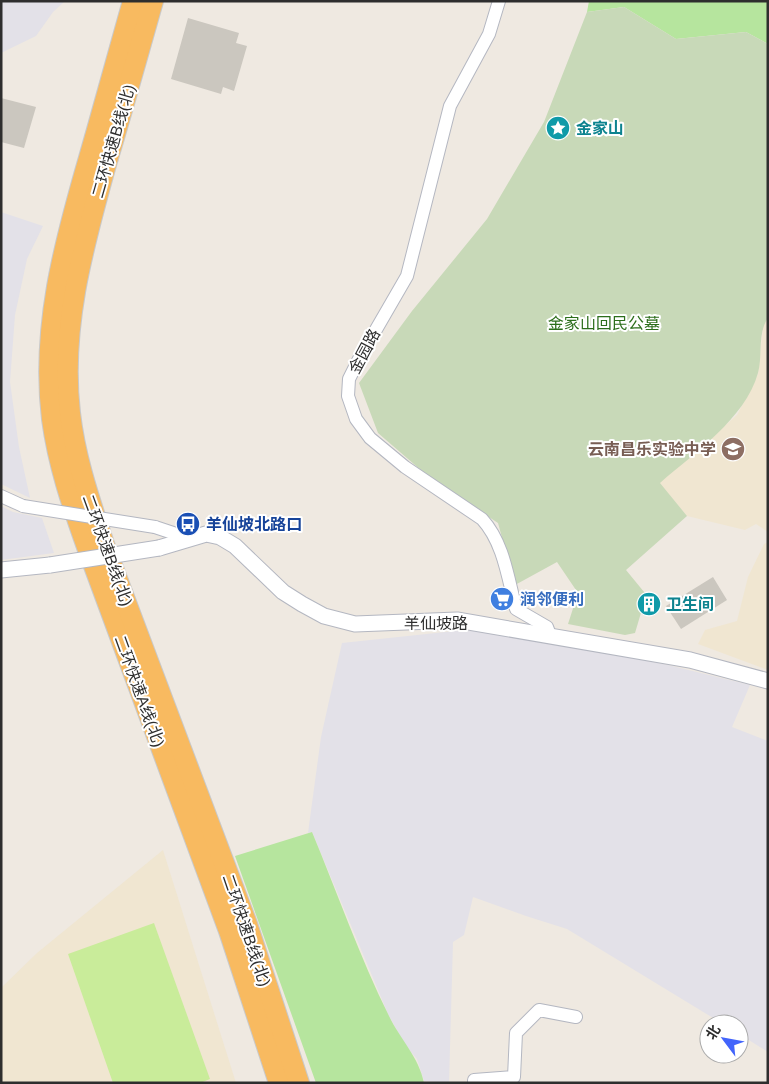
<svg xmlns="http://www.w3.org/2000/svg" width="769" height="1084" font-family="Helvetica,'Noto Sans SC',sans-serif">
	<rect width="100%" height="100%" fill="#efe9e1"/>
	<g fill="#e3e1e8">
		<polygon points="1,1 65,1 53,12 36,36 1,53"/>
		<polygon points="1,212 43,226 27,259 15,315 10,382 19,447 30,498 1,484"/>
		<polygon points="1,506 13,512 42,518 54,553 1,560"/>
		<polygon points="464,630 522,636 668,665 750,685 732,727 768,741 768,1052 739,1034 739,1024 723,1024 567,929 526,916 473,897 464,935 453,942 449,1083 424,1081 417,1059 405,1045 388,1014 312,832 308,833 321,737 342,643"/>
	</g>
	<g fill="#f0e6d1">
		<polygon points="768,318 768,532 756,524 745,530 687,516 659,483 737,415 758,374 763,326"/>
		<polygon points="768,542 768,670 698,644 705,630 737,621 748,577 764,544"/>
		<polygon points="163,850 236,1083 1,1083 1,988 37,953"/>
	</g>
	<g fill="#b6e59e">
		<polygon points="589,1 768,1 768,44 746,32 676,39 624,7 587,12"/>
		<path d="M312,832C337,892 360,958 389,1016C400,1039 419,1057 424,1083H316L235,856Z"/>
	</g>
	<path fill="#c8d9b8" d="M624,7L676,39L746,32L768,44V318C757,334 763,355 758,373C745,419 694,453 660,483L687,516L626,570L649,598L643,606L635,633L625,635L568,624L578,593L557,562L515,585L498,523L430,478L378,433L359,383L412,311L487,219L544,122L587,12Z"/>
	<polygon fill="#c9ec9a" points="154,923 210,1079 200,1083 113,1083 68,954"/>
	<g fill="#cbc7bf">
		<polygon points="188,18 239,33 236,43 247,46 234,91 223,87 221,94 171,79"/>
		<polygon points="1,98 36,107 24,148 1,142"/>
		<polygon points="713,577 727,600 681,629 666,606"/>
		<polygon points="647,597 656,604 651,610 642,604"/>
	</g>
	<g fill="none" stroke-linecap="round" stroke-linejoin="round">
		<g stroke="#b4b7c1" stroke-width="14">
			<g id="minor">
				<path d="M499,1L489,34L450,106L407,276L359,359L349,379L348,396L356,419L370,438L405,467L482,519C504,543 508,579 516,609L547,627L550,635"/>
				<polyline points="1,496 23,506"/>
				<polyline points="155,527 188,538"/>
				<polyline points="474,1083 474,1080 514,1077 516,1033 539,1010 576,1017"/>
			</g>
		</g>
		<g stroke="#b4b7c1" stroke-width="17">
			<g id="tertiary">
				<polyline points="159,548 206,534 220,537 235,546 283,592 302,604 324,616 355,624 457,620 690,660 768,681"/>
				<polyline points="1,570 50,565"/>
			</g>
		</g>
		<g stroke="#c9c9c9" stroke-width="22">
			<g id="trunk">
				<path d="M133,1C118,54 104,106 89,158C64,244 41,329 52,419C58,464 72,505 87,547L229,931L279,1083"/>
				<path d="M153,1C138,54 123,108 107,161C84,244 60,326 70,413C75,458 90,501 104,544L247,924L299,1083"/>
			</g>
		</g>
		<use href="#minor" stroke="#fff" stroke-width="12"/>
		<use href="#tertiary" stroke="#fff" stroke-width="15"/>
		<use href="#trunk" stroke="#f8ba60" stroke-width="20"/>
		<g stroke="#b4b7c1" stroke-width="14" stroke-linecap="butt">
			<polyline id="minor-bridge" points="23,506 155,527"/>
		</g>
		<g stroke="#b4b7c1" stroke-width="17" stroke-linecap="butt">
			<polyline id="tertiary-bridge" points="50,565 159,548"/>
		</g>
		<use href="#minor-bridge" stroke="#fff" stroke-width="12"/>
		<use href="#tertiary-bridge" stroke="#fff" stroke-width="15"/>
	</g>
	<defs>
		<g id="sight-disc" transform="scale(1.25)"><circle r="9.5" fill="#0f9aa8" stroke="#fff"/><path d="M0-6L1.8-2.2L6-1.7L2.9 1.2L3.7 5.4L0 3.3L-3.7 5.4L-2.9 1.2L-6-1.7L-1.8-2.2Z" fill="#fff"/></g>
		<g id="school-disc" transform="scale(1.25)"><circle r="9.5" fill="#8d6e63" stroke="#fff"/><path d="M0-5L7-2L0 1L-7-2ZM-4 1L0 2.5L4 1V4Q0 6-4 4Z" fill="#fff"/></g>
		<g id="bus-disc" transform="scale(1.25)"><circle r="9.5" fill="#1a4fb4" stroke="#fff"/><path d="M-5-6H5V4H4V6H2V4H-2V6H-4V4H-5ZM-3.5-4V0h7V-4ZM-3.5 1.2v1.5H-2V1.2ZM2 1.2v1.5H3.5V1.2Z" fill="#fff"/></g>
		<g id="supermarket-disc" transform="scale(1.25)"><circle r="9.5" fill="#3f7fe0" stroke="#fff"/><path d="M-6-5.5h2.5l.6 2H6L4.5 2H-2.5L-4.4-4H-6ZM-1.5 3.2a1.3 1.3 0 1 0 .1 0ZM3 3.2a1.3 1.3 0 1 0 .1 0Z" fill="#fff"/></g>
		<g id="building-disc" transform="scale(1.25)"><circle r="9.5" fill="#0f9aa8" stroke="#fff"/><path d="M-4-6H4V6H1V3H-1V6H-4ZM-2.5-4.3h1.7v1.8h-1.7ZM.8-4.3h1.7v1.8H.8ZM-2.5-1h1.7V.8h-1.7ZM.8-1h1.7V.8H.8Z" fill="#fff"/></g>
	</defs>
	<g fill-rule="evenodd">
		<use href="#sight-disc" x="558" y="128"/>
		<use href="#school-disc" x="733" y="449"/>
		<use href="#bus-disc" x="188" y="524"/>
		<use href="#supermarket-disc" x="502" y="599"/>
		<use href="#building-disc" x="649" y="604"/>
	</g>
	<g text-anchor="middle" stroke-width="4" stroke-linejoin="round" paint-order="stroke">
		<g font-size="16" font-weight="bold" fill="#0d838f" stroke="#fff" text-anchor="start">
			<text x="576" y="134">金家山</text>
			<text x="666" y="610">卫生间</text>
		</g>
		<g font-size="16" fill="#2e2e2e" stroke="#fff">
			<text transform="translate(113 141) rotate(-74)" y="6">二环快速B线(北)</text>
			<text transform="translate(364 351) rotate(-62)" y="6">金园路</text>
			<text transform="translate(108 550) rotate(70)" y="6">二环快速B线(北)</text>
			<text x="436" y="629">羊仙坡路</text>
			<text transform="translate(140 691) rotate(70)" y="6">二环快速A线(北)</text>
			<text transform="translate(247 930) rotate(71)" y="6">二环快速B线(北)</text>
		</g>
		<g font-size="16" fill="#2c6e1b" stroke="#fff">
			<text x="604" y="329">金家山回民公墓</text>
		</g>
		<g font-size="16" font-weight="bold" fill="#785e54" stroke="#fff" text-anchor="end">
			<text x="716" y="455">云南昌乐实验中学</text>
		</g>
		<g font-size="16" font-weight="bold" fill="#164399" stroke="#fff" text-anchor="start">
			<text x="206" y="530">羊仙坡北路口</text>
		</g>
		<g font-size="16" font-weight="bold" fill="#366cbe" stroke="#fff" text-anchor="start">
			<text x="520" y="605">润邻便利</text>
		</g>
	</g>
	<rect width="769" height="1084" fill="none" stroke="#2e2e2e" stroke-width="5"/>
	<g transform="translate(724 1039) rotate(302)"><circle r="24" fill="#ffffff" stroke="#ababab"/>
	<path d="M0-4L9 19L0 12L-9 19Z" fill="#4264fb"/>
	<text y="-8" font-size="14" font-weight="bold" text-anchor="middle" fill="#2e2e2e">北</text>
	</g>
</svg>
